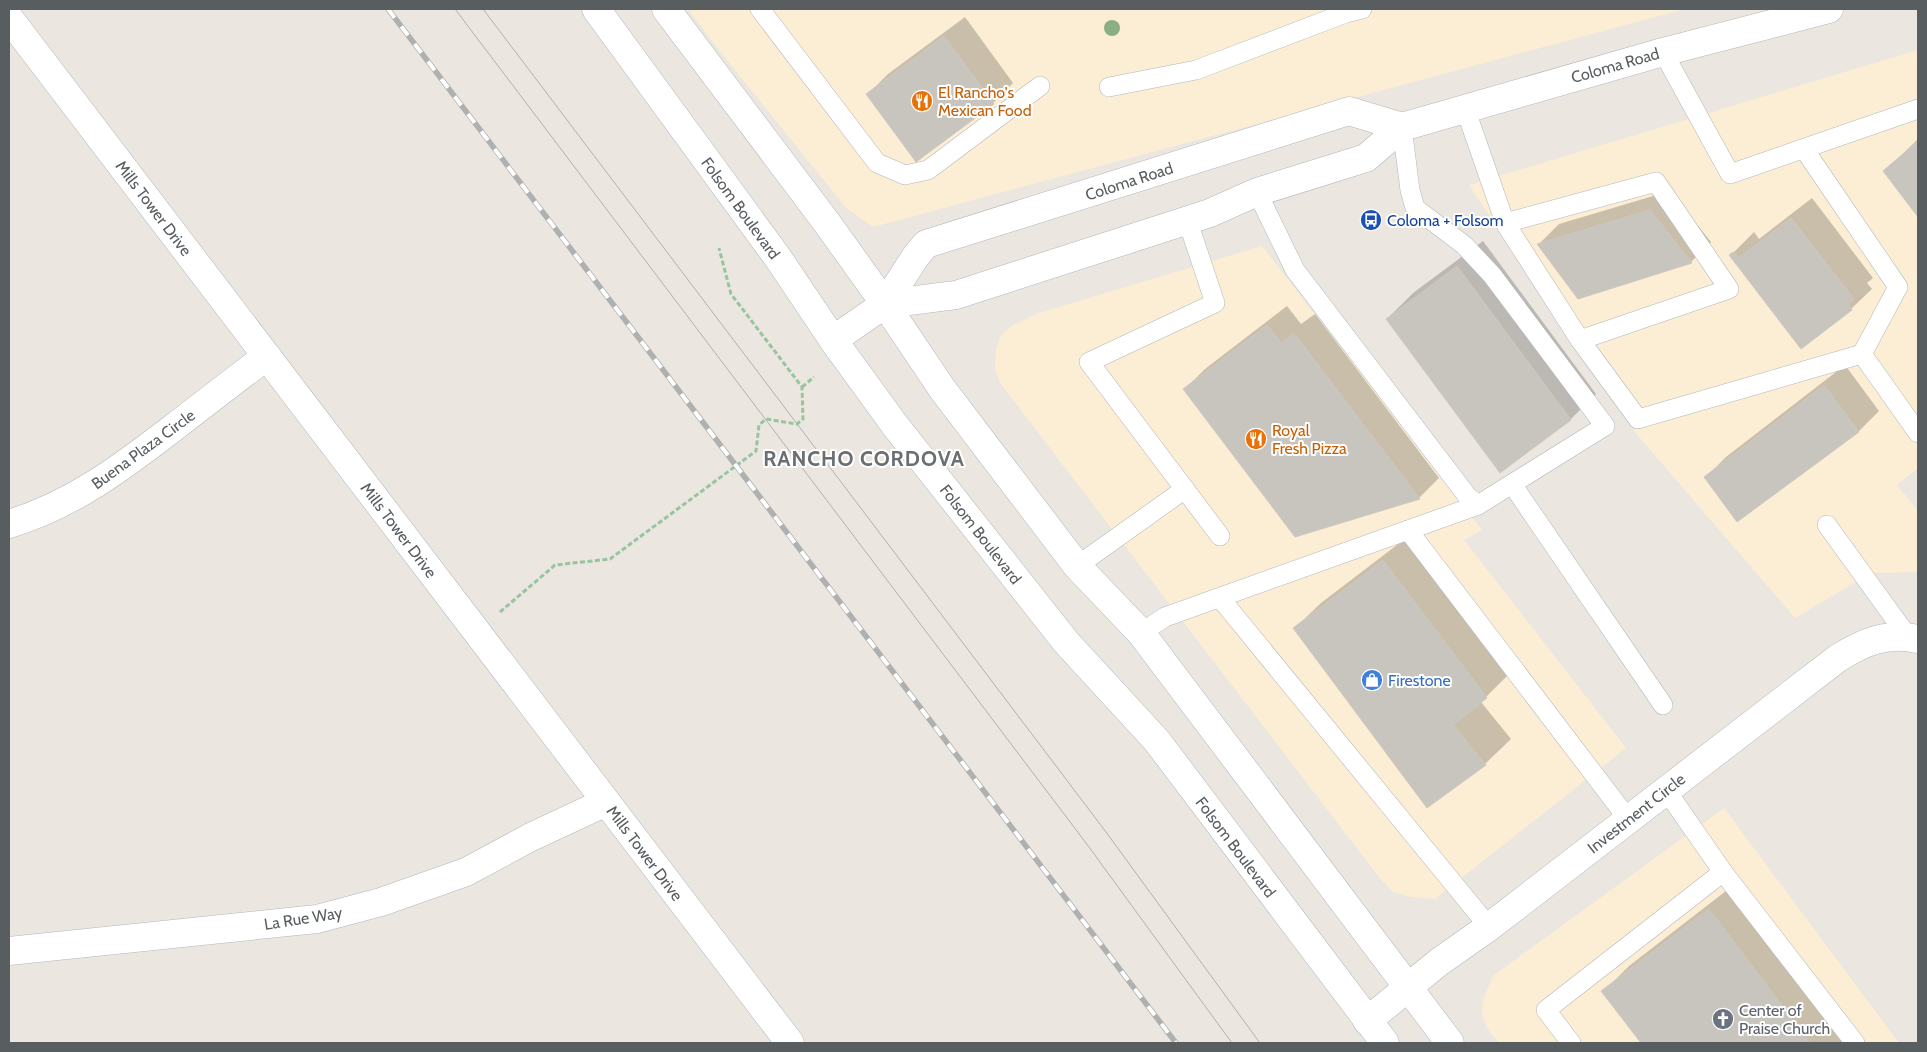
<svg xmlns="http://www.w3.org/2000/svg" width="1927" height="1052" font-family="Cabin,sans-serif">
	<rect width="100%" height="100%" fill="#ebe7e0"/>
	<g fill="#fbeed4">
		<polygon points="688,9 1685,9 873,227 847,209 722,54"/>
		<polygon points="1918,50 1918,468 1897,485 1918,511 1918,572 1871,573 1795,618 1635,432 1469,185"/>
		<polygon points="1262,246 1482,530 1464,540 1626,748 1435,899 1411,897 1393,892 1379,877 1000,383 995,369 996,350 1001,335 1013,325 1039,313"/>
		<polygon points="1724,808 1899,1043 1499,1043 1489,1031 1482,1016 1483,999 1494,975"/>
	</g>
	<g fill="#0003">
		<polygon points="965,17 1013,83 993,103 917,160 868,94 888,74"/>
		<polygon points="1918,139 1918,215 1885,171"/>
		<polygon points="1670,191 1711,242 1691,262 1578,297 1539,244 1559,224"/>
		<polygon points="1812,198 1873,278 1867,283 1872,289 1851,309 1802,347 1731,255 1754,232 1759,239"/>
		<polygon points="1483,241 1596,394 1570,420 1387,319 1413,293"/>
		<polygon points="1287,306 1301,324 1315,314 1439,478 1419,498 1296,536 1185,389 1205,369"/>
		<polygon points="1845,365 1879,411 1859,431 1737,520 1706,477 1726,457"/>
		<polygon points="1410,535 1512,671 1481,702 1511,739 1485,764 1295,628 1321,603"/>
		<polygon points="1735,884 1855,1043 1643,1043 1603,992 1629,966"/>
	</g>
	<g fill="#c8c4be" stroke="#cfc8bf">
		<polygon points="944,36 994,104 916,162 866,94"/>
		<polygon points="1918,141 1918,217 1883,171"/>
		<polygon points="1650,210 1692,263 1578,299 1537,244"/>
		<polygon points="1791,218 1854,299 1848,303 1852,310 1801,349 1729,255 1733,252 1739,258"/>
		<polygon points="1457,266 1571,420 1500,473 1386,319"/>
		<polygon points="1267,325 1281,343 1294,333 1420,499 1295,537 1183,389"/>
		<polygon points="1824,385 1859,432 1737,522 1704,477"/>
		<polygon points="1383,560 1487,698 1453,725 1486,765 1427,808 1293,628"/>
		<polygon points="1709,909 1810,1043 1641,1043 1601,991"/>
	</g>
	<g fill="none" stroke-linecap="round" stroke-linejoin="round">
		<g stroke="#b2b6ba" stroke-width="20">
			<g id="service">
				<polyline points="760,9 877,163 905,175 928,170 1040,86"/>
				<polyline points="1663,52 1730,174 1918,109"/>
				<polyline points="1109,87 1196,70 1346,13 1362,9"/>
				<polyline points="1465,108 1505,223 1580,340 1729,289 1656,182 1505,223"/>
				<polyline points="1804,149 1898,287 1862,354"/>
				<polyline points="1257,192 1295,270 1468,497 1478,505"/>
				<polyline points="1187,219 1215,303 1089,362 1220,536"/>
				<polyline points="1580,340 1638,419 1862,354 1918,433"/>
				<polyline points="1512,484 1663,705"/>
				<polyline points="1827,525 1908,637"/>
				<polyline points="1408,530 1628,819"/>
				<polyline points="1077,566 1185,489"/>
				<polyline points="1220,598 1489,927"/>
				<polyline points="1141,633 1165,617 1478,505 1605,426 1492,275 1464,245 1415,208 1410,190 1402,127"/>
				<polyline points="1666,790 1723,872 1855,1043"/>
				<polyline points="1571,1043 1546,1010 1723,872"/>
			</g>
		</g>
		<g stroke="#b2b6ba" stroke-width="29">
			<g id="minor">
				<polyline points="9,18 790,1043"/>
				<path d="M9,524C72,505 121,468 173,428C204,404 235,380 267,356"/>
				<polyline points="9,951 317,919 381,902 466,872 531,837 606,802"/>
				<path d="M1367,1021L1439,962L1489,927L1838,658C1864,642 1887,632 1918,639"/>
			</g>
		</g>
		<g stroke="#b2b5ba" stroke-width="29">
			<g id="secondary">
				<polyline points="596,9 778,258 833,340 894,424 1066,642 1157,741 1385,1043"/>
				<polyline points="666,9 827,223 885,304 943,390 1077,566 1141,633 1450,1043"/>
				<polyline points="885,304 956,295 1210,213 1257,192 1366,158 1402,127 1663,52 1829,9"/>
				<polyline points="833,340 885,304 916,256 926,244 1349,111 1402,127"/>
			</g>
		</g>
		<g stroke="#98c4a0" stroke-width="3" stroke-dasharray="5 2.5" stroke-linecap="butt">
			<polyline points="802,387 814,377"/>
			<polyline points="500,612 555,565 610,559 756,451 759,425 766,419 797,424 803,419 802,387 731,294 719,248"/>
		</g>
		<use href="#service" stroke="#fff" stroke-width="19"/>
		<use href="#minor" stroke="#fff" stroke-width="28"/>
		<use href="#secondary" stroke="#fff" stroke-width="28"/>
		<g stroke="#afb0b0" stroke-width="1">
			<polyline points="455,9 1086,843 1232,1043"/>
			<polyline points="483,9 1106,832 1260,1043"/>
		</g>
		<g stroke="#afb0b0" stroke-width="5.5">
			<polyline id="rail" points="388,9 1176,1043"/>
		</g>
		<use href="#rail" stroke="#fff" stroke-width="4" stroke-dasharray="11" stroke-linecap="butt"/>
	</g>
	<circle fill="#8bae84" cx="1112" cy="28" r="8"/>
	<defs>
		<g id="restaurant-disc" transform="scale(1.125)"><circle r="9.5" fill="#e8710a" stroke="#fff"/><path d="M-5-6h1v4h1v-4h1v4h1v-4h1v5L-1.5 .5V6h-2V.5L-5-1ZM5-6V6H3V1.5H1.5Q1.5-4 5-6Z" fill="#fff"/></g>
		<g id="bus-disc" transform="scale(1.125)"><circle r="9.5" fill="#1a4fb4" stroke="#fff"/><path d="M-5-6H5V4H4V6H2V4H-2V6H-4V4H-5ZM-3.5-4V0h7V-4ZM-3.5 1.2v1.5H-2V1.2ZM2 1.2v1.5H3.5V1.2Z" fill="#fff"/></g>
		<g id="shop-disc" transform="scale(1.125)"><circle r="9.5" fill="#3f7fe0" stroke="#fff"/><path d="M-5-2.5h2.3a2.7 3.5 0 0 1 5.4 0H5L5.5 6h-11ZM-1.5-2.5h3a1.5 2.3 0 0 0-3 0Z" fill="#fff"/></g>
		<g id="church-disc" transform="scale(1.125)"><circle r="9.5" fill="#6b7280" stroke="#fff"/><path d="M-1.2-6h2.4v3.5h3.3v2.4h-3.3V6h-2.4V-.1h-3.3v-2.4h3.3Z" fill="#fff"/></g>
	</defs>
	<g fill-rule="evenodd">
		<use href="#restaurant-disc" x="922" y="101"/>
		<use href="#bus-disc" x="1371" y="220"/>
		<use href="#restaurant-disc" x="1256" y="439"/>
		<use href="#shop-disc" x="1372" y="680"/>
		<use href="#church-disc" x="1723" y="1019"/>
	</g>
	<g text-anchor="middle" stroke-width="4" stroke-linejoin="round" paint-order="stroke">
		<g font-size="16" fill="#585d60" stroke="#fff">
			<text transform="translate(1615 65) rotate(-16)" y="6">Coloma Road</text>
			<text transform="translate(1129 181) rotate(-18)" y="6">Coloma Road</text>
			<text transform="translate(154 208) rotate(53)" y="6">Mills Tower Drive</text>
			<text transform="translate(741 208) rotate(54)" y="6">Folsom Boulevard</text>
			<text transform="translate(143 449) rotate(-36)" y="6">Buena Plaza Circle</text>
			<text transform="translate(399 530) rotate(53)" y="6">Mills Tower Drive</text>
			<text transform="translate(981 534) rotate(52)" y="6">Folsom Boulevard</text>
			<text transform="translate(1636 813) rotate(-38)" y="6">Investment Circle</text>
			<text transform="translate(1236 847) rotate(53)" y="6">Folsom Boulevard</text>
			<text transform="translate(645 853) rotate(53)" y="6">Mills Tower Drive</text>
			<text transform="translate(303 918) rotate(-9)" y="6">La Rue Way</text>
		</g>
		<g font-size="16" fill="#c56008" stroke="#fff" text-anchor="start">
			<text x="938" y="98">El Rancho's<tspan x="938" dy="18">Mexican Food</tspan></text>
			<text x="1272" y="436">Royal<tspan x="1272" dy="18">Fresh Pizza</tspan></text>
		</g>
		<g font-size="16" fill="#164399" stroke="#fff" text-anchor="start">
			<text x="1387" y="226">Coloma + Folsom</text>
		</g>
		<g font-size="16" fill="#366cbe" stroke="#fff" text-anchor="start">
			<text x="1388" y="686">Firestone</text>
		</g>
		<g font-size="16" fill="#5b616d" stroke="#fff" text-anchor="start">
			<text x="1739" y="1016">Center of<tspan x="1739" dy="18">Praise Church</tspan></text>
		</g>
		<g font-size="21" font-weight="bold" letter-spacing="1" fill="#6a6f72" stroke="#fff">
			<text x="864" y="466">RANCHO CORDOVA</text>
		</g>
	</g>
	<rect width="1927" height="1052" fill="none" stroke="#585d60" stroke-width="20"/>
</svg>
